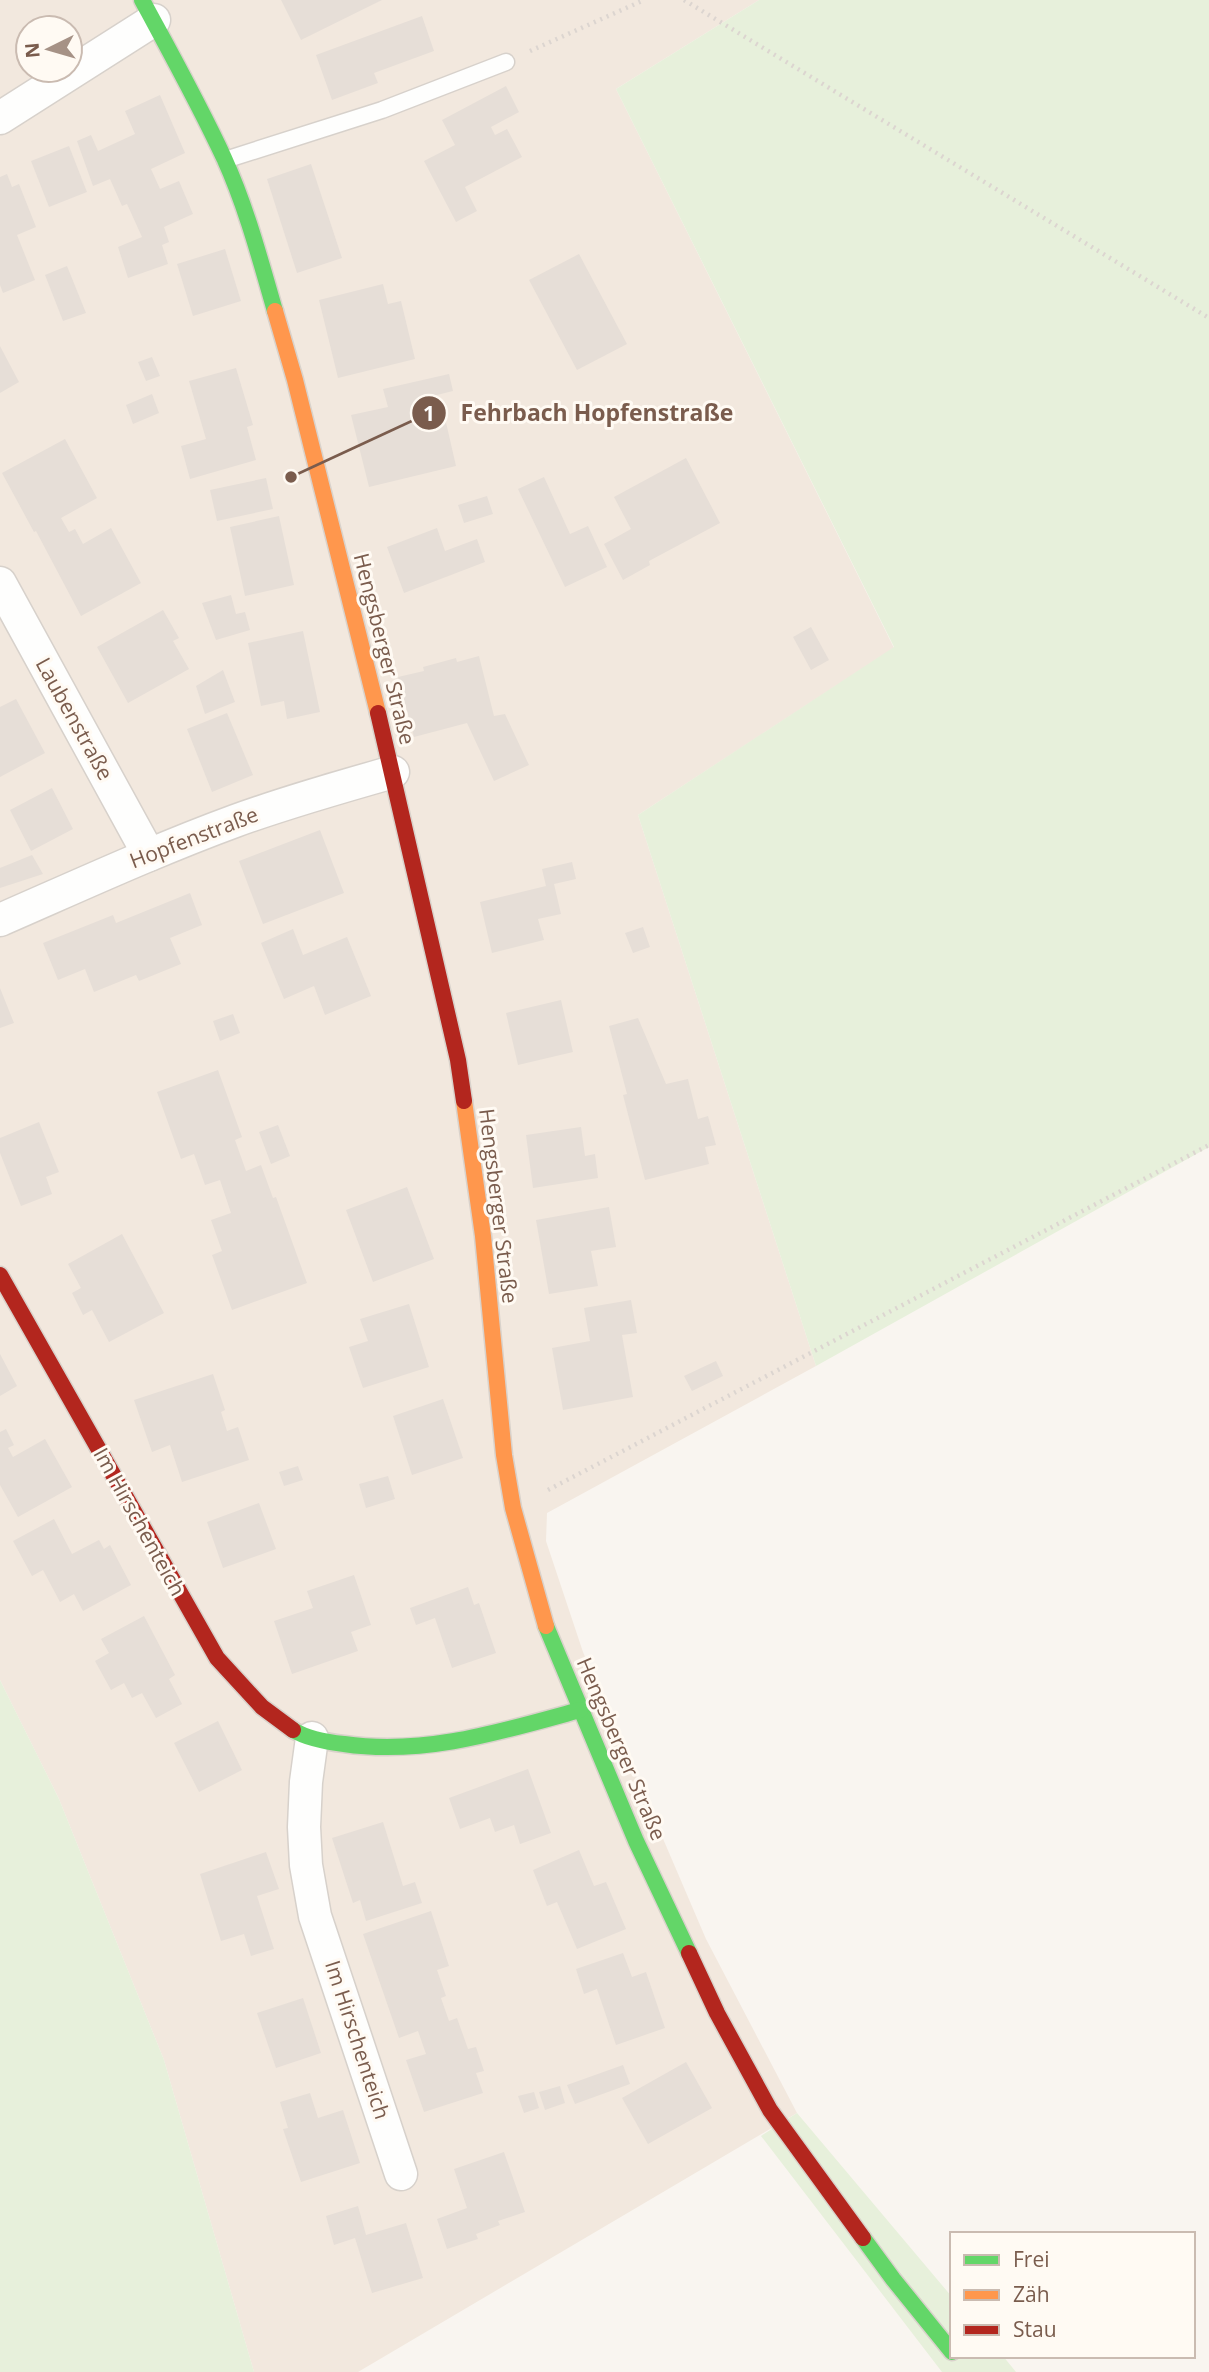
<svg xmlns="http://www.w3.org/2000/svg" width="1209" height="2372" font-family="'Open Sans',sans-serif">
	<rect width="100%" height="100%" fill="#f9f5f0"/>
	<path fill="#f2e8de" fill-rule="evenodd" d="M0,0H759L616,89L894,648L638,815L816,1366L547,1513L546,1541L583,1652L706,1939L797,2113L358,2372H254L164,2060L59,1799L0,1680ZM28,28H70V70H28Z"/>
	<g fill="#e7f0db">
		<polygon points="759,0 1209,0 1209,1147 816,1366 638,815 894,647 616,89"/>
		<polygon points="0,1680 59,1799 164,2060 254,2372 0,2372"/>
		<polygon points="797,2113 952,2297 952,2356 1003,2356 1016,2372 942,2372 761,2136"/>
	</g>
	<g fill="#e6ded7">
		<polygon points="281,0 382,0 301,40"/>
		<polygon points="422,16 434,51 374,73 378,83 332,100 316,55"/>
		<polygon points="506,86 519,112 491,127 495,135 507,129 522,157 465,187 477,211 456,222 424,161 455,145 442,120"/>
		<polygon points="160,95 185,153 151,169 160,189 179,181 193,214 164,227 169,242 162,245 168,264 128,278 118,247 142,237 127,204 122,206 110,179 93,186 77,141 91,135 98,151 135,134 125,111"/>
		<polygon points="69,146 87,192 49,207 31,161"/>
		<polygon points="311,164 342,258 297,273 267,179"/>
		<polygon points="7,174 12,187 19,184 36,227 17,235 35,280 3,293 0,285 0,177"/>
		<polygon points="225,249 241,301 193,316 177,264"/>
		<polygon points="579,254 627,344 577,370 529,280"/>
		<polygon points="67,266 86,313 63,321 45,275"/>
		<polygon points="383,284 388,304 401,301 415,359 338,378 319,300"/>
		<polygon points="0,346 19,382 0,393"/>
		<polygon points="152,357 160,376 146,381 138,362"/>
		<polygon points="236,368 253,425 247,427 256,460 190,479 181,446 206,439 189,381"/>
		<polygon points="449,374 453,391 429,397 435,420 445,418 456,466 369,487 351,415 388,407 383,389"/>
		<polygon points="152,394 159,413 133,424 126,405"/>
		<polygon points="65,439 97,498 61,518 69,532 75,529 83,544 111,528 141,583 81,616 36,531 34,532 2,473"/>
		<polygon points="686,458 720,523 649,561 650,565 623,580 604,544 631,529 614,497"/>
		<polygon points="544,477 570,534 588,526 607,567 565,587 518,489"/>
		<polygon points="266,478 273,509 217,521 210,490"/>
		<polygon points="487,496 493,514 464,523 458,505"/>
		<polygon points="279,516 294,585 245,596 230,527"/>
		<polygon points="437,528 445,551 477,539 485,562 404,593 387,547"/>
		<polygon points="231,595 236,614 245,612 250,630 216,640 202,603"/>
		<polygon points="163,610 179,638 173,641 189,669 128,703 97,647"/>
		<polygon points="811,627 829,660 811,670 793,637"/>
		<polygon points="303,631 320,712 287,719 284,701 261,706 248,643"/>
		<polygon points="479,656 494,716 505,714 529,765 494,781 467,723 414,737 398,677 424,671 423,667 456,658 457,662"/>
		<polygon points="223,670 235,702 205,714 196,686"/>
		<polygon points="16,699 45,753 0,777 0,707"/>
		<polygon points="227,713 253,775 212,792 187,729"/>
		<polygon points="52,788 73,829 31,851 10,810"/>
		<polygon points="320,830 344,893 263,924 239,861"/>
		<polygon points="32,855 43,874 0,888 0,868"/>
		<polygon points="572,862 576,879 554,884 561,914 538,919 544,940 492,953 480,902 546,886 542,869"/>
		<polygon points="190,893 202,925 170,938 181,964 139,981 136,975 94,992 85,969 58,980 43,943 113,915 116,923"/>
		<polygon points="643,927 650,947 633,953 625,933"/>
		<polygon points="293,929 303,955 347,937 371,996 325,1015 314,986 284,999 261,943"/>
		<polygon points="0,988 14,1023 0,1028"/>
		<polygon points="561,1000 573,1052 518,1065 506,1013"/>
		<polygon points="233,1014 240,1033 220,1041 213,1021"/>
		<polygon points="638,1018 666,1084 688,1079 698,1119 708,1116 716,1145 705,1147 709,1164 645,1180 623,1095 627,1094 609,1026"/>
		<polygon points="218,1070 242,1137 235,1140 246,1171 261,1165 273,1198 276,1197 307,1283 232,1310 212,1255 222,1251 211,1220 231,1213 220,1180 205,1185 194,1154 181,1159 157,1092"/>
		<polygon points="39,1122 59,1172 46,1177 52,1194 21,1206 0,1153 0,1138"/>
		<polygon points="278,1125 290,1156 271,1164 259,1132"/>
		<polygon points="581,1127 585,1156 595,1154 598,1178 533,1188 526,1135"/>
		<polygon points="407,1187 434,1259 373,1282 346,1210"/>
		<polygon points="609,1207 616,1247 591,1251 598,1286 549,1294 536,1220"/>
		<polygon points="122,1234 164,1313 109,1342 92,1310 83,1315 72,1293 81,1288 68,1264"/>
		<polygon points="631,1300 637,1333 622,1335 633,1397 563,1410 552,1348 590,1341 584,1308"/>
		<polygon points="409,1304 429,1367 363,1388 349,1347 368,1341 360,1319"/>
		<polygon points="0,1354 17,1386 0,1396"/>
		<polygon points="716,1361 723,1376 692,1391 684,1376"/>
		<polygon points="213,1374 225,1410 221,1412 227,1431 238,1427 249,1460 182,1482 170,1445 152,1452 134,1400"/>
		<polygon points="443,1399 463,1458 412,1475 393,1416"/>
		<polygon points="6,1429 14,1445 8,1448 13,1457 45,1439 72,1487 18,1517 0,1485 0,1432"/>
		<polygon points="298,1466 303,1480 284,1486 279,1472"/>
		<polygon points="388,1476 395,1499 366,1508 359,1484"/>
		<polygon points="259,1503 276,1549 223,1568 207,1522"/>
		<polygon points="54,1519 72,1554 99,1540 104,1549 110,1545 131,1585 83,1611 74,1594 60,1602 43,1570 32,1576 13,1541"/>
		<polygon points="354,1575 371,1625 351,1632 358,1651 292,1674 274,1621 313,1608 307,1591"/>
		<polygon points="468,1587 474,1605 479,1603 496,1653 452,1668 435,1618 416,1625 410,1608"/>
		<polygon points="144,1616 175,1675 169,1679 182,1704 156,1718 142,1693 132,1698 124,1683 111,1690 95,1661 109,1653 101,1639"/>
		<polygon points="218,1721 242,1770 199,1792 174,1743"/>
		<polygon points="528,1769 551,1833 520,1844 514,1825 495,1832 490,1818 460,1829 449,1798"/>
		<polygon points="383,1822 403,1886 415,1882 422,1903 366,1921 360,1900 353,1903 332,1838"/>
		<polygon points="579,1850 594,1886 606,1882 626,1929 577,1949 557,1902 547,1906 533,1870"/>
		<polygon points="266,1852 279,1889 257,1896 274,1949 251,1956 244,1934 221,1941 200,1874"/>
		<polygon points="431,1911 449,1966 437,1970 446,1996 441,1998 449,2021 457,2018 468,2049 476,2047 484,2071 476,2073 483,2093 424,2112 406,2060 426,2054 418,2031 399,2038 363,1934"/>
		<polygon points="623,1953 632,1977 646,1972 665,2028 616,2045 597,1989 584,1994 576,1969"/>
		<polygon points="303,1998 321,2053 276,2068 257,2013"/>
		<polygon points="686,2062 712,2108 648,2144 622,2098"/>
		<polygon points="623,2065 630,2084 575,2104 567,2085"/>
		<polygon points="560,2086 565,2103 545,2110 539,2092"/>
		<polygon points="534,2092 539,2108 524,2113 518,2096"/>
		<polygon points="310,2093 318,2118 343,2110 360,2163 301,2182 283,2129 288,2128 280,2102"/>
		<polygon points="504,2152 525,2212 498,2221 500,2225 476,2234 478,2239 447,2249 437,2219 467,2208 454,2169"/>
		<polygon points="358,2206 366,2235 406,2223 423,2278 372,2293 355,2238 334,2245 326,2216"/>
	</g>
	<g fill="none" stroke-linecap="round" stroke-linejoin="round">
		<g stroke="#d7d1cb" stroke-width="19">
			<polyline id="lane" points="225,160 382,110 506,62"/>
		</g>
		<g stroke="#d7d1cb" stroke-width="35">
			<g id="street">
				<polyline points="0,118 154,20"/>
				<polyline points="0,583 149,855"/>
				<path d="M0,920C78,886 156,850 235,821C287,802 340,787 393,772"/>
				<polyline points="312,1738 306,1782 304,1827 306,1865 315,1916 401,2174"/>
			</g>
		</g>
		<g stroke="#d9d2cb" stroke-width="19">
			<g id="fast">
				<path d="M142,0C170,52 199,104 224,158C246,206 260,259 275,311"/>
				<polyline points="546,1626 636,1841 689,1953"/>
				<path d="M293,1730C308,1739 326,1742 344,1744C425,1756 503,1731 580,1710"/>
				<polyline points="863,2238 893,2279 952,2352"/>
			</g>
		</g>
		<g stroke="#d9d2cb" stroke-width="19">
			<g id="slow">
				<polyline points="275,311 295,380 378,713"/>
				<polyline points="464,1101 483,1236 504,1455 513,1508 546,1626"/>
			</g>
		</g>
		<g stroke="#d9d2cb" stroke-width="19">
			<g id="jam">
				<polyline points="378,713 458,1060 464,1101"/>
				<polyline points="0,1275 217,1658 262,1707 293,1730"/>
				<polyline points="689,1953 717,2013 770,2110 863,2238"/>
			</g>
		</g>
		<g stroke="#dcd5d0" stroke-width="4.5" stroke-dasharray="2 5" stroke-linecap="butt">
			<polyline points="684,0 1209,318"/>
			<polyline points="530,51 644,0"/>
			<polyline points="548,1490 1209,1145"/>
		</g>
		<use href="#lane" stroke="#fefefd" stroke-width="16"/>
		<use href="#street" stroke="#fefefd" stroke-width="32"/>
		<use href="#fast" stroke="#63d668" stroke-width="16"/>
		<use href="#slow" stroke="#ff974d" stroke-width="16"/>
		<use href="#jam" stroke="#b3261e" stroke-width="16"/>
	</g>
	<g text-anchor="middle" stroke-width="6" stroke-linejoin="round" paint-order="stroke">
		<g font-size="21" fill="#7a5c4d" stroke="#fffaf3">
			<text transform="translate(384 649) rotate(76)" y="7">Hengsberger Straße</text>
			<text transform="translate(74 719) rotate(61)" y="7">Laubenstraße</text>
			<text transform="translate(194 838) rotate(-21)" y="7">Hopfenstraße</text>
			<text transform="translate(498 1206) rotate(83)" y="7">Hengsberger Straße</text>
			<text transform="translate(139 1522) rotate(61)" y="7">Im Hirschenteich</text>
			<text transform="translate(621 1749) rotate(67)" y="7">Hengsberger Straße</text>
			<text transform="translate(357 2040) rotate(72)" y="7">Im Hirschenteich</text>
		</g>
	</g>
	<path fill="none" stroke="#7a5c4d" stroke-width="2.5" d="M291 477L429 413"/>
	<g fill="#7a5c4d" stroke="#fffaf3" stroke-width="2.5">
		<circle cx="291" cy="477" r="7"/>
		<circle cx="429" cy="413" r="18"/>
	</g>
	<g font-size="21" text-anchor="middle" font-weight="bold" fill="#fff">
		<text x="429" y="421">1</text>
	</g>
	<g font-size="23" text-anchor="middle" font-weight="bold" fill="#7a5c4d" stroke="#fffaf3" stroke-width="6" stroke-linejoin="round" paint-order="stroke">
		<text x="597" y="421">Fehrbach Hopfenstraße</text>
	</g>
	<rect x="950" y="2232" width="245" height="126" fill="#fffaf3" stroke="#cabbb1" stroke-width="2"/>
	<rect x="964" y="2255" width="35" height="10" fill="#63d668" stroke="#cabbb1" stroke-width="2"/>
	<text x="1013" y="2267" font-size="21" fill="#7a5c4d">Frei</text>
	<rect x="964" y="2290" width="35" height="10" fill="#ff974d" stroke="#cabbb1" stroke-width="2"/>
	<text x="1013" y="2302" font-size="21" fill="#7a5c4d">Zäh</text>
	<rect x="964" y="2325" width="35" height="10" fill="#b3261e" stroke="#cabbb1" stroke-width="2"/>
	<text x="1013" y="2337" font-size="21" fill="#7a5c4d">Stau</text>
	<g transform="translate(49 49) rotate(265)"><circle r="33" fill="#fffaf3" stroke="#cabbb1" stroke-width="2"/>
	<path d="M0-5L12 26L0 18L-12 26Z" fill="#a69286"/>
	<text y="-10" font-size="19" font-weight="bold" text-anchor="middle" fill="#7a5c4d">N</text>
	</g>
</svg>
